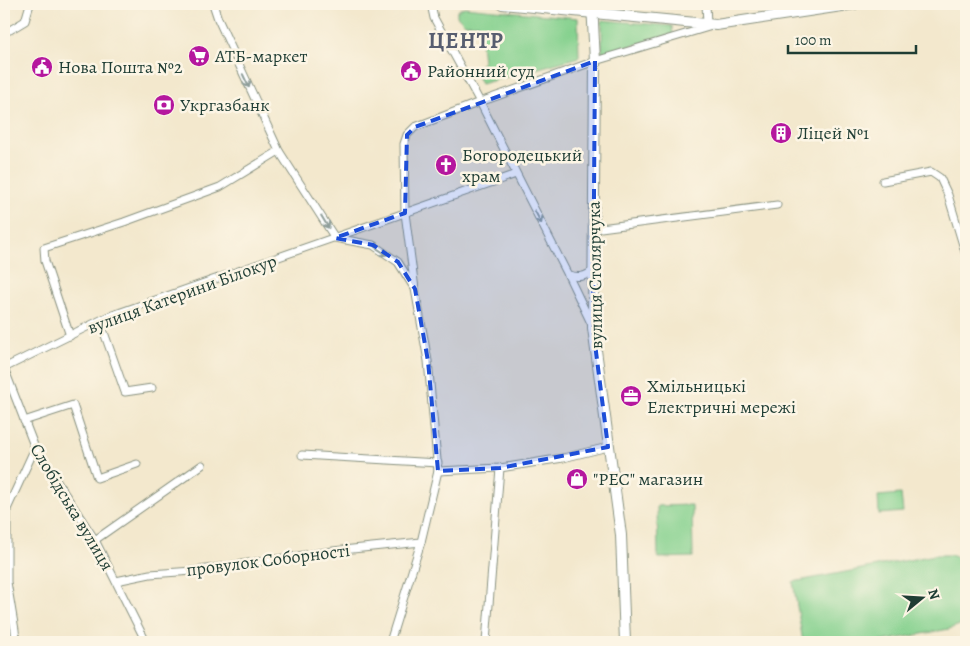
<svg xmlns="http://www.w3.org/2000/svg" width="970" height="646" font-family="Alegreya,serif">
	<rect width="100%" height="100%" fill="#fcf5e5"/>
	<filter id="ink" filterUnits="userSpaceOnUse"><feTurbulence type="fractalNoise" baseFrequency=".02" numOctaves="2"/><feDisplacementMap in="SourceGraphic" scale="10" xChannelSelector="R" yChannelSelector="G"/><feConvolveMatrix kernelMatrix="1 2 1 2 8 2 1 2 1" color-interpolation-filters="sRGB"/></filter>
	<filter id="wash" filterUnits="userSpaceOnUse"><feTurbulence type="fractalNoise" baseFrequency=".0096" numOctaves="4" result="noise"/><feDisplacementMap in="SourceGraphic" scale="20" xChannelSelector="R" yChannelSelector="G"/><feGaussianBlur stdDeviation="1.12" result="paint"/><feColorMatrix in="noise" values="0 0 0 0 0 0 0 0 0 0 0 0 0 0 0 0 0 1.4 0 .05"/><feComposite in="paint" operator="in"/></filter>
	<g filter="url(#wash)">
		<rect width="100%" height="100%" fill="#f3e8cd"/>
		<g fill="#86d18f" stroke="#528762">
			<polygon points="464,7 578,18 579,57 481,84 474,70 483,62 479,24 465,24 457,16 457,11"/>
			<polygon points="602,20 672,26 673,34 602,54"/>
			<polygon points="901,494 903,512 879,514 878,496"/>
			<polygon points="692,505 693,557 658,558 657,506"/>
			<polygon points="935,555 951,555 966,562 965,623 949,629 878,642 803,642 793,582"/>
		</g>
	</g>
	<g filter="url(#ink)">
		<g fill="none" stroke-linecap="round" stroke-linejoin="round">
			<g stroke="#899280" stroke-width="9">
				<g id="street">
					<polyline points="213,4 218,19 279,151 335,238 373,245 398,262 413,286"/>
					<polyline points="431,4 434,18 480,102 568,275 592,325"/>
					<polyline points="706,4 707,24"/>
					<polyline points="4,28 10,30 25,21 30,4"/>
					<polyline points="883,181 931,172 940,178 948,195 966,255"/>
					<polyline points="593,229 777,205"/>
					<path d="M568,275C579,278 585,277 594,270"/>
					<polyline points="100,321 125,392 152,388"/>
					<polyline points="70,336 45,261 44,248 124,222 220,187 279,151"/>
					<polyline points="24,421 73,405 97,478 137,464"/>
					<polyline points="302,455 438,463"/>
					<polyline points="438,471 500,468 563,458 608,447"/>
					<polyline points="95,540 202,465"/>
					<polyline points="116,581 150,574 193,571 333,551 421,542"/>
					<polyline points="16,642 15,630 7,582 7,509 35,448"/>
					<polyline points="146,642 95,540 35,448 4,368 107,317 516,174"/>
					<polyline points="390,642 421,542 438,471 428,361 415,289 405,213 404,144 407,135 415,127 480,102 595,61 712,26"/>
					<polyline points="486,642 500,468"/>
				</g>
			</g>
			<g stroke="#899280" stroke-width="12">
				<g id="secondary">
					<polyline points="502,4 716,25 855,4"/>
					<polyline points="592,4 595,61 593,328 621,535 625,642"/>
				</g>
			</g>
			<use href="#street" stroke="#fff" stroke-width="7"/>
			<use href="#secondary" stroke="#fff" stroke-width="10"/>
		</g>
		<defs><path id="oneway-shaft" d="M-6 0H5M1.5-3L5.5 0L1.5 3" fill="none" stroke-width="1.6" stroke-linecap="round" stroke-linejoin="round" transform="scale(1.25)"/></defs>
		<g stroke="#8f9e9a">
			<use href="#oneway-shaft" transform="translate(246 81) rotate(65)"/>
			<use href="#oneway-shaft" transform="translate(538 217) rotate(62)"/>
			<use href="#oneway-shaft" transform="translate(325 222) rotate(59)"/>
			<use href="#oneway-shaft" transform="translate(381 251) rotate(34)"/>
		</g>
	</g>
	<path fill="#1d4ed8" fill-opacity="0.2" stroke="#1d4ed8" stroke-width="4" stroke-dasharray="10 6" stroke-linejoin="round" d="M595,61L593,328L608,447L500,468L438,471L428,361L415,289L398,262L373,245L335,238L405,213L407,135L415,127Z"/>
	<defs>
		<g id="supermarket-disc" transform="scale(1.125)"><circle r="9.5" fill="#b5179e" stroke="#fcf5e5"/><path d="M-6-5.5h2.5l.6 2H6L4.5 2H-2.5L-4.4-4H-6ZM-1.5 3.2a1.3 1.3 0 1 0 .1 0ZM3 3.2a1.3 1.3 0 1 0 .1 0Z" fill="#fff"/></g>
		<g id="civic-disc" transform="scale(1.125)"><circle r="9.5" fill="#b5179e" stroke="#fcf5e5"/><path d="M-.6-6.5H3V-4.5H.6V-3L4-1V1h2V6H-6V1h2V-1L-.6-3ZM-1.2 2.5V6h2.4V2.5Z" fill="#fff"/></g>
		<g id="bank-disc" transform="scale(1.125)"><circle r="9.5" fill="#b5179e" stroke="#fcf5e5"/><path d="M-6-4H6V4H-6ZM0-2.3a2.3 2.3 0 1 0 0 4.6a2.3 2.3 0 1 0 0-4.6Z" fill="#fff"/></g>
		<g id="building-disc" transform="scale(1.125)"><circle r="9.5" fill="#b5179e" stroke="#fcf5e5"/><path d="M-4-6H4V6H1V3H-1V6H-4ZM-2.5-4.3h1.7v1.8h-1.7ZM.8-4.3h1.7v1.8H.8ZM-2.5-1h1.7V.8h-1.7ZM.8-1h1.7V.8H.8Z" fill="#fff"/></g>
		<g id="church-disc" transform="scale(1.125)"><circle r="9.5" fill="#b5179e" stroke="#fcf5e5"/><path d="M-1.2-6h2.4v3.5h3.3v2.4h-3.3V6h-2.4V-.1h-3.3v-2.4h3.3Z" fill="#fff"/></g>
		<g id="office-disc" transform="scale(1.125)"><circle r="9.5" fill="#b5179e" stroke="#fcf5e5"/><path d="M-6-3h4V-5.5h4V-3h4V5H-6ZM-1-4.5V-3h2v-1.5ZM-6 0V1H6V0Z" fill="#fff"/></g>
		<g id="shop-disc" transform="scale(1.125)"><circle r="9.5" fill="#b5179e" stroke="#fcf5e5"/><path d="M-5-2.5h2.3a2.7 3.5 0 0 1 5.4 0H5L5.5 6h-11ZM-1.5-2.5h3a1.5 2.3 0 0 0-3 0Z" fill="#fff"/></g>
	</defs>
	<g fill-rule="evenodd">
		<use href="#supermarket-disc" x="199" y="56"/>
		<use href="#civic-disc" x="42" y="67"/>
		<use href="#civic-disc" x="411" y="71"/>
		<use href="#bank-disc" x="164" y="105"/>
		<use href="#building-disc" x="781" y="133"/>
		<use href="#church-disc" x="446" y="165"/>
		<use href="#office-disc" x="631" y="396"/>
		<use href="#shop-disc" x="577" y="479"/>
	</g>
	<g text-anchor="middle" stroke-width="5" stroke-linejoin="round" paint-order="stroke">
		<g font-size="18" fill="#1f3d34" stroke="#fcf5e5" text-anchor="start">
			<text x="215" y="62">АТБ-маркет</text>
			<text x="58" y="73">Нова Пошта №2</text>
			<text x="427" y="77">Районний суд</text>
			<text x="180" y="111">Укргазбанк</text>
			<text x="797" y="139">Ліцей №1</text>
			<text x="462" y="161">Богородецький<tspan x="462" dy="21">храм</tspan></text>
			<text x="647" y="392">Хмільницькі<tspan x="647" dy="21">Електричні мережі</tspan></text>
			<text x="593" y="485">"РЕС" магазин</text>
		</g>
		<g font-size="18" fill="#1f3d34" stroke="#fcf5e5">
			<text transform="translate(595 275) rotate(-91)" y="6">вулиця Столярчука</text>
			<text transform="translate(182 294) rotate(-20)" y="6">вулиця Катерини Білокур</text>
			<text transform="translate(72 507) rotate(59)" y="6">Слобідська вулиця</text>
			<text transform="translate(268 560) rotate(-7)" y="6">провулок Соборності</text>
		</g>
		<g font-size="22" font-weight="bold" letter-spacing="1" fill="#575e70" stroke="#fcf5e5">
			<text x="466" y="48">ЦЕНТР</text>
		</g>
	</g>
	<rect width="970" height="646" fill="none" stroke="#fcf5e5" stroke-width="20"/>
	<g transform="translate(922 598) rotate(72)" stroke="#fcf5e5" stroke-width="4" paint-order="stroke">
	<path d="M0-4L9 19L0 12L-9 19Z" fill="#1f3d34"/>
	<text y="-8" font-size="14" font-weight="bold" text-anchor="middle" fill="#1f3d34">N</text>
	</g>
	<path d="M788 45v8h128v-8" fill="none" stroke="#1f3d34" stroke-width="2.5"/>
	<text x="795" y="45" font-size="15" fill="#1f3d34" stroke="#fcf5e5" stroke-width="4" paint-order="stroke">100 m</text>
</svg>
